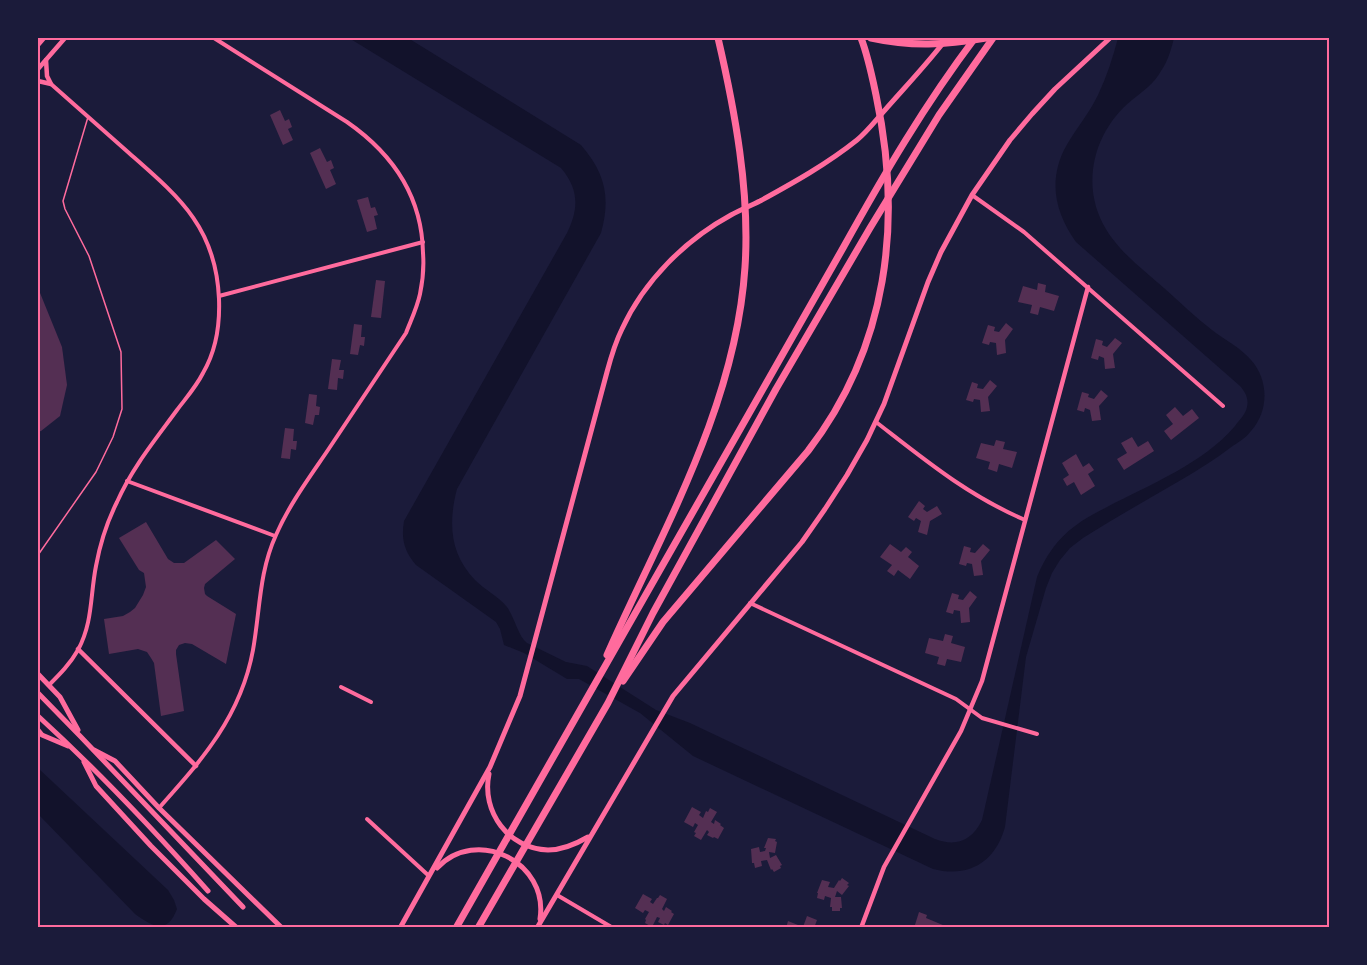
<svg xmlns="http://www.w3.org/2000/svg" width="1367" height="965" font-family="'Roboto Serif',serif">
	<rect width="100%" height="100%" fill="#1b1b3a"/>
	<g fill="#12122b">
		<path d="M349,38H408L581,145C605,173 611,197 601,233L457,489C448,523 450,554 475,580C485,590 498,596 507,607C515,618 518,636 527,643L566,662L587,666L656,710L690,723L935,839C956,847 972,841 982,820L1037,577C1045,557 1057,539 1075,526C1085,518 1096,513 1107,507C1149,485 1204,463 1235,426C1239,420 1246,414 1247,407C1249,398 1245,392 1240,386L1076,242C1056,214 1048,183 1064,150C1074,131 1089,114 1098,95C1107,76 1113,57 1118,38H1174C1171,50 1168,61 1161,71C1154,84 1143,91 1132,100C1105,122 1089,156 1093,192C1099,237 1132,260 1164,288C1180,302 1195,317 1212,330C1225,340 1241,348 1251,360C1269,380 1269,411 1251,431C1246,438 1237,443 1230,448C1214,460 1198,470 1181,480C1148,499 1115,518 1083,538L1070,548L1060,560L1052,573L1046,588L1026,657L1005,827C995,863 968,878 933,869L693,756L640,713L579,679H567L524,653L504,645L500,629L496,622L416,565C404,551 401,539 404,521L567,233C579,209 579,189 561,168Z"/>
		<path d="M38,768L168,890L174,900L177,909C167,935 153,927 135,914L38,814Z"/>
	</g>
	<g fill="#542f53">
		<polygon points="280,110 285,121 289,119 292,127 288,129 293,140 283,145 270,115"/>
		<polygon points="320,148 327,162 331,160 334,168 330,170 336,184 326,189 310,153"/>
		<polygon points="368,197 371,208 375,207 378,215 374,216 377,229 367,232 357,200"/>
		<polygon points="376,280 385,281 381,318 371,317"/>
		<polygon points="1038,283 1046,285 1045,292 1059,296 1054,311 1040,307 1038,315 1030,313 1032,305 1018,302 1023,286 1037,290"/>
		<polygon points="38,288 62,347 67,385 60,416 41,431 38,432"/>
		<polygon points="1006,323 1013,329 1005,340 1006,353 997,355 996,343 990,342 989,345 982,343 988,325 995,327 994,331 999,332"/>
		<polygon points="354,324 362,325 361,337 365,337 364,346 360,345 358,355 350,354"/>
		<polygon points="1115,338 1122,343 1113,354 1115,368 1105,369 1104,358 1099,356 1098,360 1091,358 1096,339 1103,341 1102,345 1107,347"/>
		<polygon points="332,359 341,360 339,370 344,370 343,379 338,378 337,390 328,389"/>
		<polygon points="990,380 997,386 988,397 990,411 981,412 980,400 974,399 973,402 966,400 972,382 978,384 977,388 983,389"/>
		<polygon points="1101,390 1108,396 1099,406 1101,420 1092,421 1090,410 1085,408 1084,412 1077,410 1082,392 1089,394 1088,397 1094,399"/>
		<polygon points="309,394 317,395 316,406 320,407 319,415 315,415 313,425 305,423"/>
		<polygon points="1175,407 1183,416 1192,409 1199,418 1171,440 1164,431 1173,424 1166,415"/>
		<polygon points="285,428 294,429 293,441 297,441 296,450 291,449 290,459 281,458"/>
		<polygon points="1132,437 1138,447 1148,441 1154,451 1124,470 1117,459 1127,453 1121,443"/>
		<polygon points="996,440 1005,442 1003,449 1017,452 1012,468 999,464 997,472 988,469 990,462 976,458 981,443 994,446"/>
		<polygon points="1076,454 1083,467 1089,463 1094,470 1088,474 1095,486 1081,495 1074,482 1067,486 1063,479 1069,475 1062,463"/>
		<polygon points="919,501 925,506 923,509 927,512 937,506 942,514 930,521 927,535 918,532 921,521 916,518 914,521 908,517"/>
		<polygon points="146,522 168,559 174,563 184,563 216,540 235,559 205,584 204,588 205,594 207,596 236,614 226,664 192,644 185,643 179,645 176,650 176,654 184,711 161,716 154,663 151,658 147,652 138,649 109,654 104,619 123,616 130,612 135,608 143,595 146,587 144,573 139,570 119,538"/>
		<polygon points="890,544 901,552 906,547 912,552 908,557 919,566 910,579 898,570 894,576 887,571 892,565 880,557"/>
		<polygon points="983,544 990,550 981,561 983,575 974,576 972,564 967,563 966,566 959,564 964,546 971,548 970,552 975,553"/>
		<polygon points="970,591 977,597 969,608 970,622 961,623 960,611 954,610 953,614 946,612 952,593 959,595 958,599 963,600"/>
		<polygon points="945,634 953,636 951,643 965,647 961,662 947,659 945,666 937,664 939,657 925,653 929,638 943,641"/>
		<polygon points="692,807 701,812 699,815 703,818 706,811 708,812 710,808 717,812 711,822 714,824 715,820 721,824 720,825 724,828 718,839 714,837 713,838 707,835 709,832 707,830 701,840 694,836 696,833 694,832 698,825 695,823 693,827 684,822"/>
		<polygon points="768,838 776,839 775,841 777,842 775,853 769,852 770,858 776,855 782,865 780,866 781,868 774,872 772,869 771,870 767,860 761,861 762,866 755,868 754,863 752,863 751,849 759,847 760,852 765,851 766,848 764,848"/>
		<polygon points="842,878 849,883 847,885 849,886 842,895 837,891 835,897 841,897 842,908 840,908 840,911 832,911 832,907 830,907 831,898 825,896 824,900 817,898 818,893 817,893 822,880 830,882 828,887 834,888 839,880 840,881"/>
		<polygon points="643,894 652,899 650,902 653,904 657,898 658,898 660,895 667,899 662,909 664,911 666,907 672,911 671,912 674,914 668,925 665,923 664,925 658,922 660,918 657,917 652,927 645,923 646,920 645,919 649,912 645,910 643,913 635,908"/>
		<polygon points="919,912 927,915 926,918 950,928 927,928 923,926 922,928 914,928"/>
		<polygon points="807,916 817,920 814,928 786,928 788,921 803,927"/>
	</g>
	<g fill="none" stroke-linecap="round" stroke-linejoin="round">
		<polyline stroke="#ff6b9d" stroke-width="1.5" points="38,555 96,472 113,437 122,409 121,352 89,256 65,209 63,201 88,117"/>
		<g stroke="#ff6b9d" stroke-width="4">
			<polyline points="972,195 1024,232 1223,406"/>
			<polyline points="219,296 423,242"/>
			<path d="M876,422C925,460 967,495 1025,520"/>
			<polyline points="127,481 275,536"/>
			<polyline points="750,603 956,699 982,718 1037,734"/>
			<path d="M49,685C60,674 70,664 78,650C93,622 90,596 96,566C100,544 107,522 117,502C132,468 155,440 177,410C186,398 196,387 203,373C216,351 220,325 219,299C216,227 179,197 129,153C103,130 77,107 51,84"/>
			<polyline points="341,687 371,702"/>
			<path d="M159,808C202,760 241,716 253,650C260,611 259,572 276,535C289,505 309,478 328,450C354,411 380,372 406,333C411,320 417,308 420,294C423,280 424,266 423,253C422,196 393,154 347,122L214,38"/>
			<polyline points="367,819 429,876"/>
			<polyline points="557,895 613,928"/>
		</g>
		<g stroke="#ff6b9d" stroke-width="4.5">
			<polyline points="38,45 44,38"/>
			<polyline points="38,69 65,38"/>
			<polyline points="38,81 51,84 47,76 46,60"/>
			<polyline points="78,649 196,766"/>
			<polyline points="861,928 884,867 961,731 982,681 1088,287"/>
		</g>
		<g stroke="#ff6b9d" stroke-width="5">
			<polyline points="94,750 115,761 159,808 282,928"/>
			<polyline points="84,762 96,786 151,846 204,899 237,928"/>
		</g>
		<g stroke="#ff6b9d" stroke-width="5">
			<polyline points="38,674 60,697 78,730"/>
			<polyline points="38,693 81,737 243,907"/>
			<path d="M38,716C98,771 154,830 208,891"/>
			<polyline points="38,730 42,735 68,746"/>
			<path d="M489,774C481,812 509,849 548,850C563,850 576,844 588,837"/>
			<path d="M437,868C476,826 549,862 540,919"/>
			<path d="M400,928L490,767L520,696L607,372C611,357 615,343 622,329C644,281 685,240 731,215C740,210 750,206 760,201C793,183 827,164 857,140C867,132 876,120 885,110C906,86 928,63 947,38"/>
			<polyline points="537,928 673,696 802,542 825,509 847,475 867,440 884,404 928,282 941,252 972,195 1010,140 1032,114 1055,89 1110,38"/>
		</g>
		<g stroke="#ff6b9d" stroke-width="7">
			<path d="M871,38C912,47 945,45 986,38"/>
			<path d="M607,655C662,531 736,406 745,267C750,192 735,111 718,38"/>
			<path d="M623,681L663,622L808,451C888,347 903,221 876,95C872,76 868,56 861,38"/>
			<path d="M456,928C554,755 654,583 751,410C782,356 812,302 843,248C883,176 925,104 975,38"/>
			<polyline points="478,928 608,703 653,613 776,389 870,228 939,115 993,38"/>
		</g>
	</g>
	<rect width="1367" height="965" fill="none" stroke="#1b1b3a" stroke-width="78"/>
	<rect x="39" y="39" width="1289" height="887" fill="none" stroke="#ff6b9d" stroke-width="2"/>
</svg>
